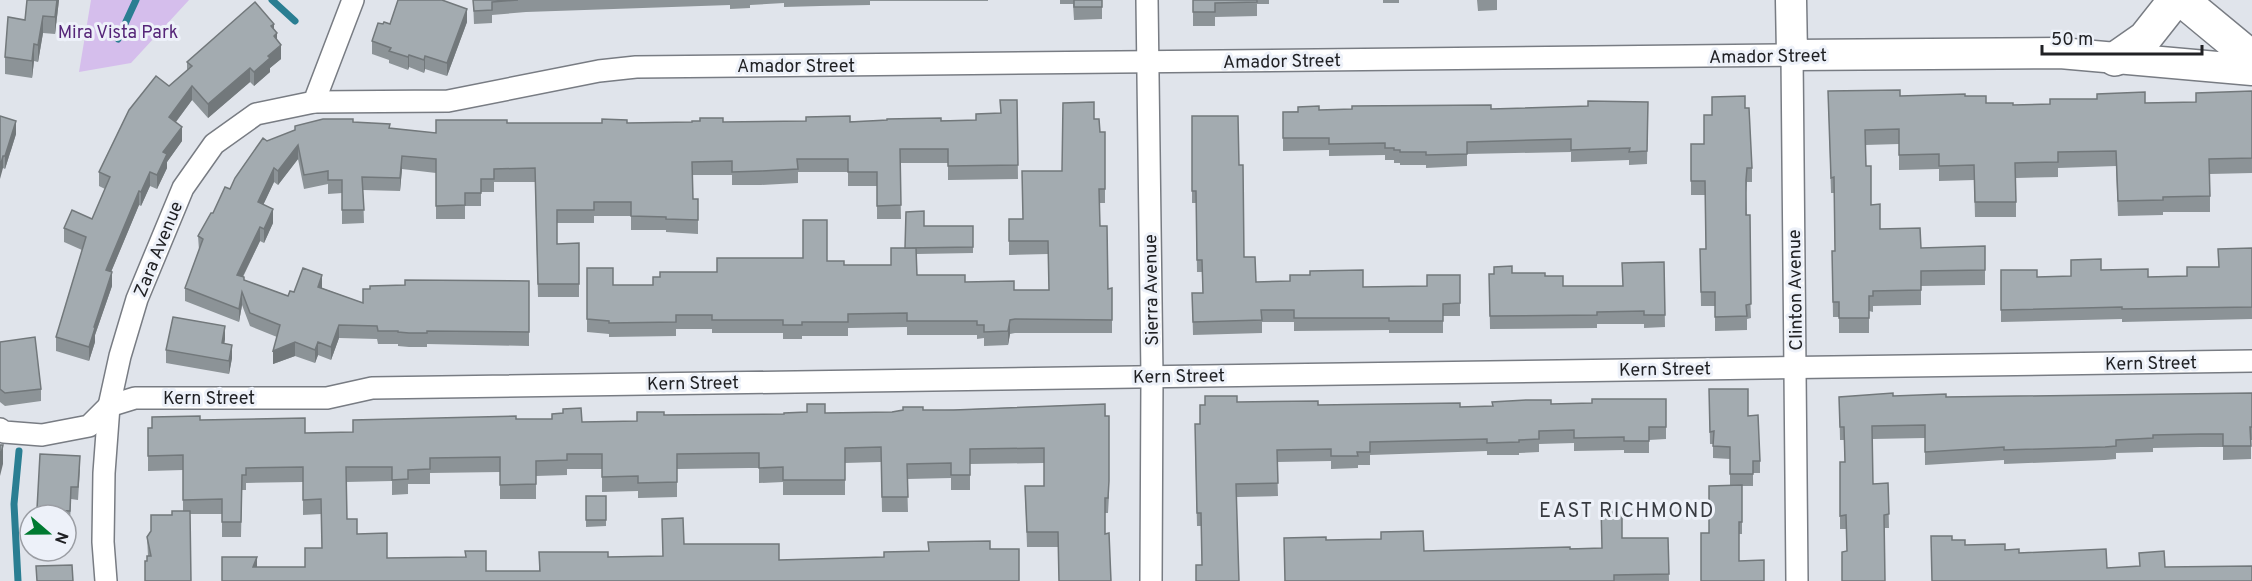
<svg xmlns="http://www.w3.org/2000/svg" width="2252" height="581" font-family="Overpass,sans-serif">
	<rect width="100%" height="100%" fill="#e0e4eb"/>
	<polygon fill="#d5beec" points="91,0 189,0 131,63 79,72"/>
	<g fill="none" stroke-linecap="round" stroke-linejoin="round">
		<g stroke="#2a7e92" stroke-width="7">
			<polyline points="272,0 295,21"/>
			<polyline points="118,39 136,0"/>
			<polyline points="18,581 14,504 19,451"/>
		</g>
		<g stroke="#787c83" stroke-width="24">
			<g id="street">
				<polyline points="1147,0 1152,376 1151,581"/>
				<polyline points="314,102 448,101 599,71 636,67 1792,55 1797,581"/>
				<polyline points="0,429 4,432 42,435 89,426 109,406 135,398 327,398 372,388 2252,361"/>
				<polyline points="106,581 103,542 104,473 109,406 120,356 137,299 183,188 214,144 256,114 314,102 353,0"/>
			</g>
		</g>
		<g stroke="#787c83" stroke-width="33">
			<polyline id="secondary" points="1791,0 1792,55 2060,53 2252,70"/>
		</g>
		<g stroke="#787c83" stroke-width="36">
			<g id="highway">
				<polyline points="2182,0 2252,58"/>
				<polyline points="2115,59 2145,38 2175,0"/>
			</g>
		</g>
		<use href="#street" stroke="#fff" stroke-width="21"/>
		<use href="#secondary" stroke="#fff" stroke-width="30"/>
		<use href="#highway" stroke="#fff" stroke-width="33"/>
	</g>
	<g fill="#8c9397">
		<polygon points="27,0 59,0 55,34 43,33 38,62 34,61 32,78 5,74 5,57 25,20"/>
		<polygon points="397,0 442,0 467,22 447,76 425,69 424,73 409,67 408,70 389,63 389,60 372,54 372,41 383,24 390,24 398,0"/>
		<polygon points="473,0 988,0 988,1 870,1 870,5 820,6 784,7 784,3 750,5 750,8 730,9 730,5 526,12 492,15 492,23 474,24"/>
		<polygon points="1060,0 1102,0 1102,19 1074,20 1073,4 1060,4"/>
		<polygon points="1193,0 1269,0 1269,4 1257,4 1257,16 1215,17 1215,26 1193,26"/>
		<rect x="1383" y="0" width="16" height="3"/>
		<polygon points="1477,0 1497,0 1497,10 1478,11"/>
		<polygon points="274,29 281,59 270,68 270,72 254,86 250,82 208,118 192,100 176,122 182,141 167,162 167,168 157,189 150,186 141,206 139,205 111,272 112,286 95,335 95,342 89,361 56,351 56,337 82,250 64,242 64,228 92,219 105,189 99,186 99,172 169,86 187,70 187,62"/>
		<polygon points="1828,91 1900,96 1965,96 1986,103 2013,105 2196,102 2252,91 2252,173 2210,174 2210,212 2163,212 2163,215 2118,216 2116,166 2058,168 2058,177 2016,178 2016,217 1975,217 1974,180 1939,181 1939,169 1899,170 1899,144 1865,145 1866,166 1871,205 1880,229 1921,248 1985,246 1985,285 1921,286 1921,305 1873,306 1873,312 1869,311 1869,333 1839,333 1839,317 1833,317 1832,251 1835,251 1834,193 1831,193"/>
		<polygon points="1017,100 1018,179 948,180 948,163 900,163 901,219 877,219 877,186 848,186 848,172 798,172 798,183 761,185 732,185 732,175 692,175 693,199 698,199 698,234 666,232 666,230 631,230 631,216 594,216 594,223 557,223 557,244 579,243 579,297 538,297 535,182 494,182 494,192 481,192 481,206 465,206 465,219 436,219 436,173 402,169 400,191 363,190 364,223 342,224 342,193 328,194 328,184 304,189 298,159 278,185 274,182 263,205 273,223 264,243 260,241 243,277 244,280 288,296 294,292 322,288 363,303 370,289 405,285 529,281 529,346 427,344 427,347 409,347 398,346 398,344 378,344 377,339 339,338 331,360 318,355 315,363 295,356 273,364 277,337 250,326 242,305 239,322 185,301 185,288 199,250 198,236 213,213 230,189 267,141 353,122 390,128 436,133 507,123 627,123 976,120 1001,113"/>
		<polygon points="1648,102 1647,164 1629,165 1629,160 1571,162 1571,152 1467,154 1467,166 1426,168 1426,165 1400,165 1400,163 1394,163 1394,160 1385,160 1385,155 1329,156 1329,150 1283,151 1283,112 1319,110 1491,109 1588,106"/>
		<polygon points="1745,108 1752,168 1752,182 1747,182 1746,193 1751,318 1747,319 1747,330 1715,331 1715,306 1701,306 1700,249 1706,249 1705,195 1691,195 1691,144 1704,144 1712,115"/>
		<polygon points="0,116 16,134 5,169 3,168"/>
		<polygon points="1192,116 1239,165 1244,257 1256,282 1363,287 1427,286 1460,275 1460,316 1443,316 1443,333 1389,333 1389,330 1294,331 1294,322 1262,322 1262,333 1193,335 1192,293 1203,293 1202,272 1197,272 1196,203 1192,203"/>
		<polygon points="1094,119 1100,132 1105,132 1105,203 1100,203 1100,226 1108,289 1112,288 1112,333 1015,333 1010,334 1008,345 984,346 984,338 977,339 977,335 907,335 907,327 848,328 848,336 802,336 802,339 783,339 783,333 712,333 712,329 676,329 676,336 609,337 609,334 587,332 587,268 613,285 653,285 717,272 827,261 844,265 891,265 924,226 973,226 973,253 917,254 917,275 1014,290 1049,290 1048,254 1009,255 1009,219 1023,219 1062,171"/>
		<polygon points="2252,248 2252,319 2122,322 2122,319 2001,322 2001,270 2037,277 2071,276 2101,270 2148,277 2187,276 2219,267"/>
		<polygon points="1664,262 1665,327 1644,328 1644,324 1597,324 1597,328 1490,329 1489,274 1512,273 1563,286 1622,286"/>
		<polygon points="225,339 224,344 232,358 229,374 166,363 166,350"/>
		<polygon points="0,342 41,389 41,401 5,406 0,402"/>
		<polygon points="1709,389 1748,416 1760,461 1760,473 1753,473 1753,486 1742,486 1742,534 1739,534 1701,581 1709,533 1730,485 1730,459 1713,458 1713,444 1710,444"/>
		<polygon points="2252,393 2252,440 2251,440 2251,459 2223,460 2223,447 2200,447 2153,448 2153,452 2116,453 2116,459 2105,460 2004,464 2004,460 1925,465 1925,438 1872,439 1873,484 1888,483 1889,528 1884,528 1847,552 1846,529 1840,529 1840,462 1845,462 1844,440 1840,440 1839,397 1893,396 1946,397"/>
		<polygon points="1666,399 1666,439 1649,440 1649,453 1624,453 1624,450 1574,451 1574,443 1539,444 1539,452 1519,453 1519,455 1487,455 1487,451 1370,455 1370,465 1358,465 1358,468 1331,469 1331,461 1277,462 1278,496 1237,497 1202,565 1201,526 1197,526 1195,437 1200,424 1237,402 1318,405 1460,407 1592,403"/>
		<polygon points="1105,404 1109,496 1108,513 1105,513 1058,547 1027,547 1025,486 1044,486 1044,463 970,464 970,490 951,490 951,478 907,479 908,512 882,512 881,462 845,463 845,495 783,495 783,482 759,483 759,468 749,468 677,469 677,497 638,498 638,491 602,492 602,469 567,469 567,475 536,476 536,499 500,499 500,472 430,473 430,484 408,484 408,494 392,495 392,481 346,482 347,519 357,534 387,558 486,571 539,571 539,552 608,557 662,556 684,544 779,560 884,557 928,551 990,549 1019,581 257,567 305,567 322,548 321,514 303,515 303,482 246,483 246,490 242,490 241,537 222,537 222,514 190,514 147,561 148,556 147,537 151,531 172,515 183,511 183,470 148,471 148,428 200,420 305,433 353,432 516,419 582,422 637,421 664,415 784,414 892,412"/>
		<polygon points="40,454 80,469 78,500 71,499 70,523 66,523 66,515 37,515"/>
		<polygon points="586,496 606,520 606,526 586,527"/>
		<polygon points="1622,538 1668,538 1669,581 1284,581 1326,540 1424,551 1602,548"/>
	</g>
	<g fill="#72787b">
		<polygon points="57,0 59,0 55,34 55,17"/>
		<polygon points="467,9 467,22 447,76 447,63"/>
		<polygon points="43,16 43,33 38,62 38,45"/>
		<polygon points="274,24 274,35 277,33 277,47 271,26"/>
		<polygon points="34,44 34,61 32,78 32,61"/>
		<polygon points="281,45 281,59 270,68 270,72 254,86 254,72 268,56"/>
		<polygon points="409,55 409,67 408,70 408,57"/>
		<polygon points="425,56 425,69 424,73 424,60"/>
		<polygon points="250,68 250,82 208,118 208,104"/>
		<polygon points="192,86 192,100 169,131 169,117"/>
		<polygon points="16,121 16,134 5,169 5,156"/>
		<polygon points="182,127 182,141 167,162 167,168 157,189 157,175 163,152"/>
		<polygon points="298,145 298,159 278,185 278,171"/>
		<polygon points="3,156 3,168 0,179 0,167"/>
		<polygon points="402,156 402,169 400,191 400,178"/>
		<polygon points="274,168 274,182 258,216 258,202"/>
		<polygon points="150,172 150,186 141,206 141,192"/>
		<polygon points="139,191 139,205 106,284 106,270"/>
		<polygon points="273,209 273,223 264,243 264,229"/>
		<polygon points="260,227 260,241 237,288 237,275"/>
		<polygon points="112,272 112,286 95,335 95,342 89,361 89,347 94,327"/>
		<polygon points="322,275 322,289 318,287"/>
		<polygon points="242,292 242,305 239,322 239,309"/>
		<polygon points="1010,320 1010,334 1008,345 1008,331"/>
		<polygon points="339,325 339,338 331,360 331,347"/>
		<polygon points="225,326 225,339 222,356 222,343"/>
		<polygon points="295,342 295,356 273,364 273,351"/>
		<polygon points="318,342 318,355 315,363 315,350"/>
		<polygon points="232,345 232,358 229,374 229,361"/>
		<polygon points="3,445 3,464 0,476 0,458"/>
		<polygon points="257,557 257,572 253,567"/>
	</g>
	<g fill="#a3abb0" stroke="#72787b" stroke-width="1.5">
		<polygon points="27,0 57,0 55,17 43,16 38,45 34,44 32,61 5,57 8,17 25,20"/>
		<polygon points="398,0 442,0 467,9 447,63 425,56 424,60 409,55 408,57 389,51 391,48 372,41 378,23 383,24 384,22 390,24"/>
		<polygon points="473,0 518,0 492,2 492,10 474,11"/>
		<rect x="1074" y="0" width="28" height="7"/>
		<polygon points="1193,0 1257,0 1257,2 1215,3 1215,12 1193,12"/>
		<polygon points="255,2 274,24 271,26 277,33 274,36 281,45 268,56 270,58 254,72 250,68 208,104 192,86 169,117 182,127 163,152 167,154 157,175 150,172 141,192 139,191 106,270 112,272 94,327 95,328 89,347 56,337 86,237 64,228 72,210 92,219 110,177 99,172 129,110 156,76 169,86 192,66 187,62"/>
		<polygon points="1900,90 1900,96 1965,94 1965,96 1986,96 1986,103 2013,103 2013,105 2050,104 2050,99 2097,99 2097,94 2145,92 2145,103 2196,102 2196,93 2252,91 2252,158 2209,159 2210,196 2163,197 2163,200 2118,201 2116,151 2058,152 2058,162 2015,163 2016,202 1975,202 1974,165 1939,166 1939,154 1899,155 1899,129 1865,130 1866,166 1871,166 1871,205 1880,204 1880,229 1920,228 1921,248 1985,246 1985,270 1921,271 1921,290 1873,291 1873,296 1869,296 1869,318 1839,318 1839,302 1833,302 1832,251 1835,251 1834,177 1831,178 1828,91"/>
		<polygon points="1745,96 1745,108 1749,108 1752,168 1747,168 1746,180 1746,215 1750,215 1751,304 1746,305 1747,316 1715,317 1715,292 1701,292 1700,249 1706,249 1705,181 1691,181 1691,144 1704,144 1704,115 1712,115 1712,97"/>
		<polygon points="1000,100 1017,100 1018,165 948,166 948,149 900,149 901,205 877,206 877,172 848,172 848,159 797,159 798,169 761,171 732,172 732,161 692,162 693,199 698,199 698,220 666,219 666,217 631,216 631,202 594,202 594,210 557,210 557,244 579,243 579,284 538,284 535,168 494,169 494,179 481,179 481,193 465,193 465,205 436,206 436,159 402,156 400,178 362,177 364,210 342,210 342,180 328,180 328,171 304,175 298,145 278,171 274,168 258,202 273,209 264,229 260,227 237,275 244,277 244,280 288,296 290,291 294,292 303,268 322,275 318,287 363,303 363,289 370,289 370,286 405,285 405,280 529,281 529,332 427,331 427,333 409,333 398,332 398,331 378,331 377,326 339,325 331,347 318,342 315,350 295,342 273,351 280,325 250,313 242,292 239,309 185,288 203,239 198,236 211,213 213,213 225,187 230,189 235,178 263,138 267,141 295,130 295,126 323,119 353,119 353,122 390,124 389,128 436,133 436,120 507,120 507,123 602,123 602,119 627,120 627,123 692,122 692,121 700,121 700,118 723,118 723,122 806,121 806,117 850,116 850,122 887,120 887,119 941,118 941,121 976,120 976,114 1001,113"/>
		<polygon points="1588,101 1648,102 1647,151 1629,152 1630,148 1571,150 1571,139 1467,142 1467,154 1426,155 1426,152 1400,152 1400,150 1394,150 1394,148 1385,148 1385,143 1329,144 1329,138 1283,138 1283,112 1298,112 1298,107 1319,106 1319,110 1352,109 1352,106 1491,105 1491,109 1588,106"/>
		<polygon points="1094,102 1094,119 1099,119 1100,132 1105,132 1105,189 1099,189 1100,226 1107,226 1108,289 1112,288 1112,320 1015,319 1010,320 1008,331 984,332 984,325 977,325 977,321 907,321 907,313 848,314 848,322 802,322 802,325 783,325 783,320 712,320 712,315 676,315 676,322 609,323 609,321 587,319 587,268 613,268 613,285 653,285 653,277 660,277 660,272 717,272 717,258 803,258 803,220 827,220 827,261 844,261 844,265 891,265 891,248 916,248 917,275 965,275 965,282 1014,281 1014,290 1049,290 1048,241 1009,241 1009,219 1023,219 1022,171 1062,171 1063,103"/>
		<polygon points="0,116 16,121 5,156 3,156 0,167"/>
		<polygon points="1192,116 1238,116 1239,165 1243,165 1244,257 1255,257 1256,282 1290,281 1290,275 1310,275 1310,271 1363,270 1363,287 1427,286 1427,275 1460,275 1460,303 1443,304 1443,321 1389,321 1389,318 1294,318 1294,310 1261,310 1262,320 1193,322 1192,293 1203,293 1202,260 1197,260 1196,191 1192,191"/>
		<polygon points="924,211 924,226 973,226 973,247 905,248 906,212"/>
		<polygon points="2252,248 2252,307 2122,309 2122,307 2001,310 2001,270 2037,270 2037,277 2071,276 2071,260 2101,259 2101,270 2148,269 2148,277 2187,276 2187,267 2219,267 2218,249"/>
		<polygon points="1664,262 1665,315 1644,315 1644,311 1597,312 1597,315 1490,316 1489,274 1494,274 1494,267 1512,266 1512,273 1545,273 1545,276 1563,276 1563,286 1623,286 1622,263"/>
		<polygon points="173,317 225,326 222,343 232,345 229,361 166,350"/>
		<polygon points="35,337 41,389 5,393 0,389 0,342"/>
		<polygon points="1709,389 1748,389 1748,416 1758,415 1760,461 1753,461 1753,474 1730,474 1730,447 1713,446 1714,431 1710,432"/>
		<polygon points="1893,393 1893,396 1946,394 1946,397 2252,393 2252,427 2250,427 2251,446 2223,446 2223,434 2200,434 2153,435 2153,438 2116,440 2116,446 2105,447 2004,450 2004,447 1925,452 1925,425 1872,426 1873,484 1888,483 1889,514 1884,515 1885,581 1842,581 1842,552 1847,551 1846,515 1840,516 1840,462 1845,462 1844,427 1840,427 1839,397"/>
		<polygon points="1205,396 1237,396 1237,402 1318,401 1318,405 1460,403 1460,407 1493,406 1492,402 1526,400 1551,400 1551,404 1592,403 1592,399 1666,399 1666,427 1649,427 1649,441 1624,441 1624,437 1574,438 1574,430 1539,431 1539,439 1519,440 1519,442 1487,443 1487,439 1370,442 1370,452 1357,452 1358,456 1331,456 1331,449 1277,450 1278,483 1236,484 1239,581 1196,581 1196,565 1202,565 1201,513 1197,513 1195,424 1200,424 1200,405 1205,405"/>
		<polygon points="807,404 825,404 825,413 892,412 903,410 903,407 923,407 923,410 954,410 1105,404 1105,416 1109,416 1109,481 1108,498 1105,498 1105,534 1109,533 1111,581 1059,581 1058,532 1027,532 1025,486 1044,486 1044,448 970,449 970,475 951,475 951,463 907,464 908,497 882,497 881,447 845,448 845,480 783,480 783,467 759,468 759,453 749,453 677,454 677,482 638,483 638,476 602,477 602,454 567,454 567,460 536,461 536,484 500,485 500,457 430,458 430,469 408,470 408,479 392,480 392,467 346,467 347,519 357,519 357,534 387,533 387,558 466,557 465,551 486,551 486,571 540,571 539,552 608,552 608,557 663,556 662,519 683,518 684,544 779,544 779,560 884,557 884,552 929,551 928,542 990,541 990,549 1019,549 1019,581 222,581 222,557 257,557 253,567 305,567 305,548 322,548 321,499 303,500 303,467 246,468 246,475 242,475 241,522 222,522 222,499 183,500 183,455 148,456 148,428 152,428 152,417 200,416 200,420 305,418 305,433 353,432 353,420 516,416 516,419 552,419 552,414 563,413 563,409 581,408 582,422 637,421 637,412 664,412 664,415 784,414 784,413 807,412"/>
		<polygon points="0,445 3,445 0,458"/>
		<polygon points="40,454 80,456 78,487 71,487 70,511 37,509"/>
		<polygon points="1742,485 1742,522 1739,522 1739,561 1764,560 1764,581 1701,581 1701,533 1709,533 1709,486"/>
		<rect x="586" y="496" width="20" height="24"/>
		<polygon points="1622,505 1622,538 1668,538 1669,574 1614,575 1614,581 1285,581 1284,538 1326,537 1326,540 1381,539 1381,532 1423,531 1424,551 1570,547 1570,549 1602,548 1601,506"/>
		<polygon points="172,511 190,511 191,581 145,581 145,561 147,561 147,556 151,556 147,537 151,531 151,515 172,515"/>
		<polygon points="1931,536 1952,536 1952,540 1965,540 1965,545 2005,544 2005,550 2019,549 2019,553 2106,549 2107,568 2140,566 2139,553 2164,551 2165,567 2252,566 2252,581 1932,581"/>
		<polygon points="72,565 73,581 37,581 36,566"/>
	</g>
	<g text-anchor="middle" stroke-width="6" stroke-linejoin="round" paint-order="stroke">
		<g font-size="18" fill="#552578" stroke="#edf1f9">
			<text x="118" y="38">Mira Vista Park</text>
		</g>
		<g font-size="18" fill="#202124" stroke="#edf1f9">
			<text transform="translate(1768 56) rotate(-1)" y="6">Amador Street</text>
			<text transform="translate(1282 61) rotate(-1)" y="6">Amador Street</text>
			<text x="796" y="72">Amador Street</text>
			<text transform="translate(158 249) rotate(-68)" y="6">Zara Avenue</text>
			<text transform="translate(1151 290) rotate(-91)" y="6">Sierra Avenue</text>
			<text transform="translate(1795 290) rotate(-91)" y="6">Clinton Avenue</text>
			<text transform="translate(2151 363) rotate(-1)" y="6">Kern Street</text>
			<text transform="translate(1665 369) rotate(-1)" y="6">Kern Street</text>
			<text transform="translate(1179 376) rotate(-1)" y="6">Kern Street</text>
			<text transform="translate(693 383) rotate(-1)" y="6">Kern Street</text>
			<text x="209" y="404">Kern Street</text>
		</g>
		<g font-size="20" letter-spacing="1.5" fill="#383b41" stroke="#edf1f9">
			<text x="1627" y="517">EAST RICHMOND</text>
		</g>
	</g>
	<g transform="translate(48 533) rotate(110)"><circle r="28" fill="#edf1f9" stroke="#9b9ea4" stroke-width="1.5"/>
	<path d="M0-4.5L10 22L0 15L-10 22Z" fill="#007a31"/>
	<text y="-9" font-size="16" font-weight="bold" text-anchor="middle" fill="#202124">N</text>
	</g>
	<path d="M2042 45v9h160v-9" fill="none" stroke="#202124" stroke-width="3"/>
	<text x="2051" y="45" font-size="18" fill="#202124" stroke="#edf1f9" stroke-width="4.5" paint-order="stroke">50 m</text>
</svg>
